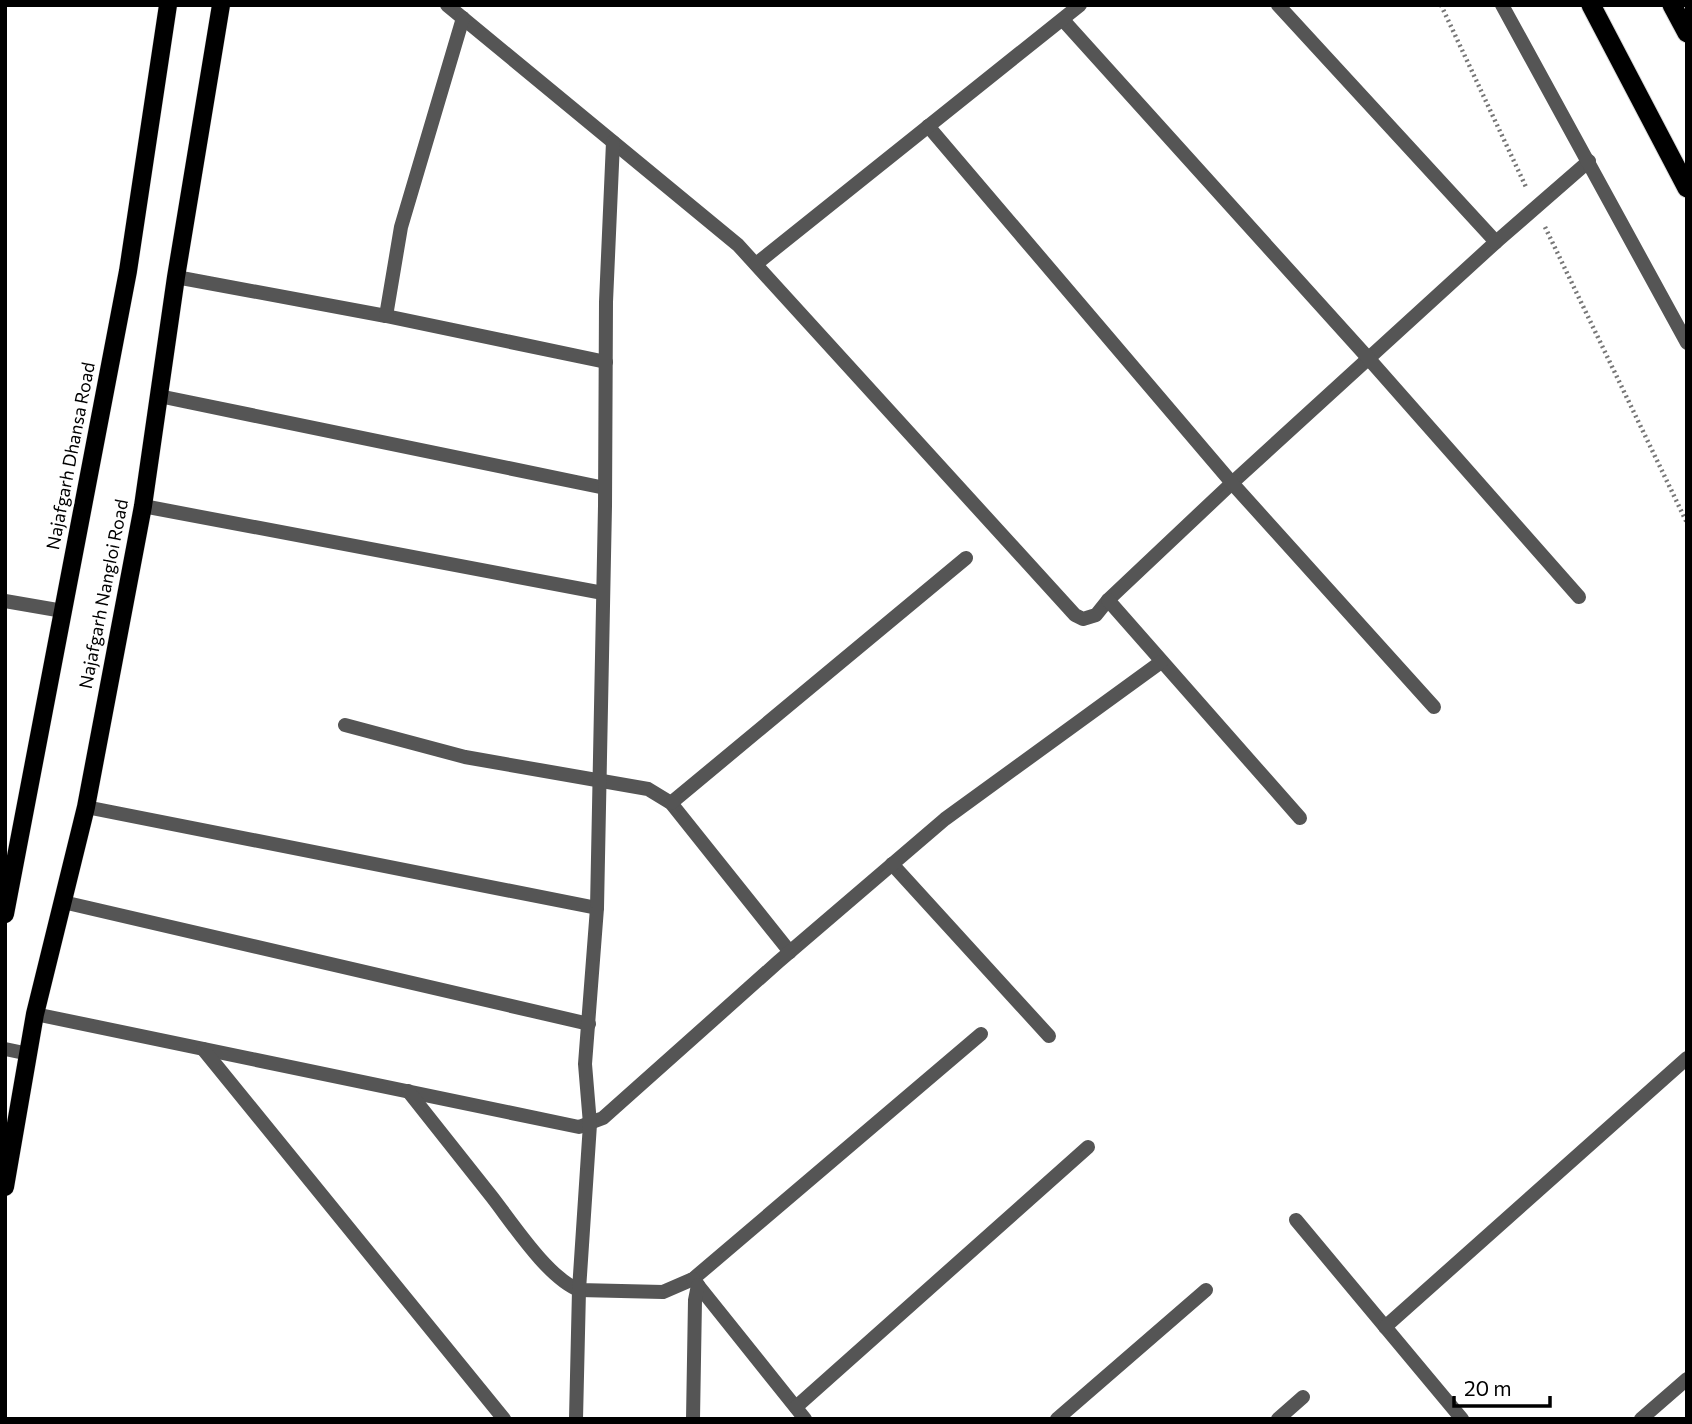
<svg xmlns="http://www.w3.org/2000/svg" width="1692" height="1424" font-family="Commissioner,sans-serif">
	<rect width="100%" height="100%" fill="#fff"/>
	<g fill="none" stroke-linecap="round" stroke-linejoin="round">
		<g stroke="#dbdbdb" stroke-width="19">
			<g id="primary">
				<polyline points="5,914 128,271 168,5"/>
				<polyline points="5,1187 35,1014 86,807 143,506 176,277 221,5"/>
			</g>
		</g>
		<g stroke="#dbdbdb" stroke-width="21">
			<g id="trunk">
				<polyline points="1591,5 1687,188"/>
				<polyline points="1672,5 1687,33"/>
			</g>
		</g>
		<g stroke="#777" stroke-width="4.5" stroke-dasharray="2 3.5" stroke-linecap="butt">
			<polyline points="1441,5 1526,187"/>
			<polyline points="1545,227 1687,523"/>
		</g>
		<g stroke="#555" stroke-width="14">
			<polyline points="1296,1220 1462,1419"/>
			<polyline points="1385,1327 1687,1058"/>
		</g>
		<g stroke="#555" stroke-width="14">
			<polyline points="447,5 738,245 1075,615 1083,619 1096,615 1108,600 1232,483 1496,242 1589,161"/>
			<polyline points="1278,5 1496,242"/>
			<polyline points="1063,20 1369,359 1579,597"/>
			<polyline points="928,126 1232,483 1434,707"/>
			<polyline points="756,264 1080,5"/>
			<polyline points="176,277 386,316 606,362"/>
			<polyline points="386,316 401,227 463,18"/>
			<polyline points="159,396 605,488"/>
			<polyline points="143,506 603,593"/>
			<polyline points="1108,600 1300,818"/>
			<polyline points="5,601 63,611"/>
			<polyline points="345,725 465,757 648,789 671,803 790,952"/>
			<polyline points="671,803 966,558"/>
			<polyline points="86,807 597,908"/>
			<polyline points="892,864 1049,1036"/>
			<polyline points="63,902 589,1024"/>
			<polyline points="35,1014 579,1127 603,1118 778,962 945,819 1161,662"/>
			<polyline points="5,1049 29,1054"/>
			<polyline points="203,1049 504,1419"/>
			<path d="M408,1091C436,1126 464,1162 492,1197C513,1224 548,1278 579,1290L663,1292L693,1279L981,1034"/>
			<polyline points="693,1279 805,1419"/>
			<polyline points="796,1407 1088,1147"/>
			<polyline points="576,1419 579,1290 590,1124 585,1064 597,908 605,506 606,302 613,142"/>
			<polyline points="693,1419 695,1300 698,1285"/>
			<polyline points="1057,1419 1206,1290"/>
			<polyline points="1278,1419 1303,1397"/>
			<polyline points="1641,1419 1687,1379"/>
		</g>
		<polyline stroke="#555" stroke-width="14" points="1502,5 1687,343"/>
		<use href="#primary" stroke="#000" stroke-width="18"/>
		<use href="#trunk" stroke="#000" stroke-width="19"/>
	</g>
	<g text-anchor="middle" stroke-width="5" stroke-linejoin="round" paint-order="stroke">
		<g font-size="18" fill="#000" stroke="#fff">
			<text transform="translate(71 456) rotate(-79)" y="6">Najafgarh Dhansa Road</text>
			<text transform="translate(104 594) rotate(-79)" y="6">Najafgarh Nangloi Road</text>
		</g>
	</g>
	<rect width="1692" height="1424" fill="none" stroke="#000000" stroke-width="14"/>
	<path d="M1454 1396v10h96v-10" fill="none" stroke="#000000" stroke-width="3.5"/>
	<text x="1464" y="1396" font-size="21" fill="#000000" stroke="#ffffff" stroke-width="5" paint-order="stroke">20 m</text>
</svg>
